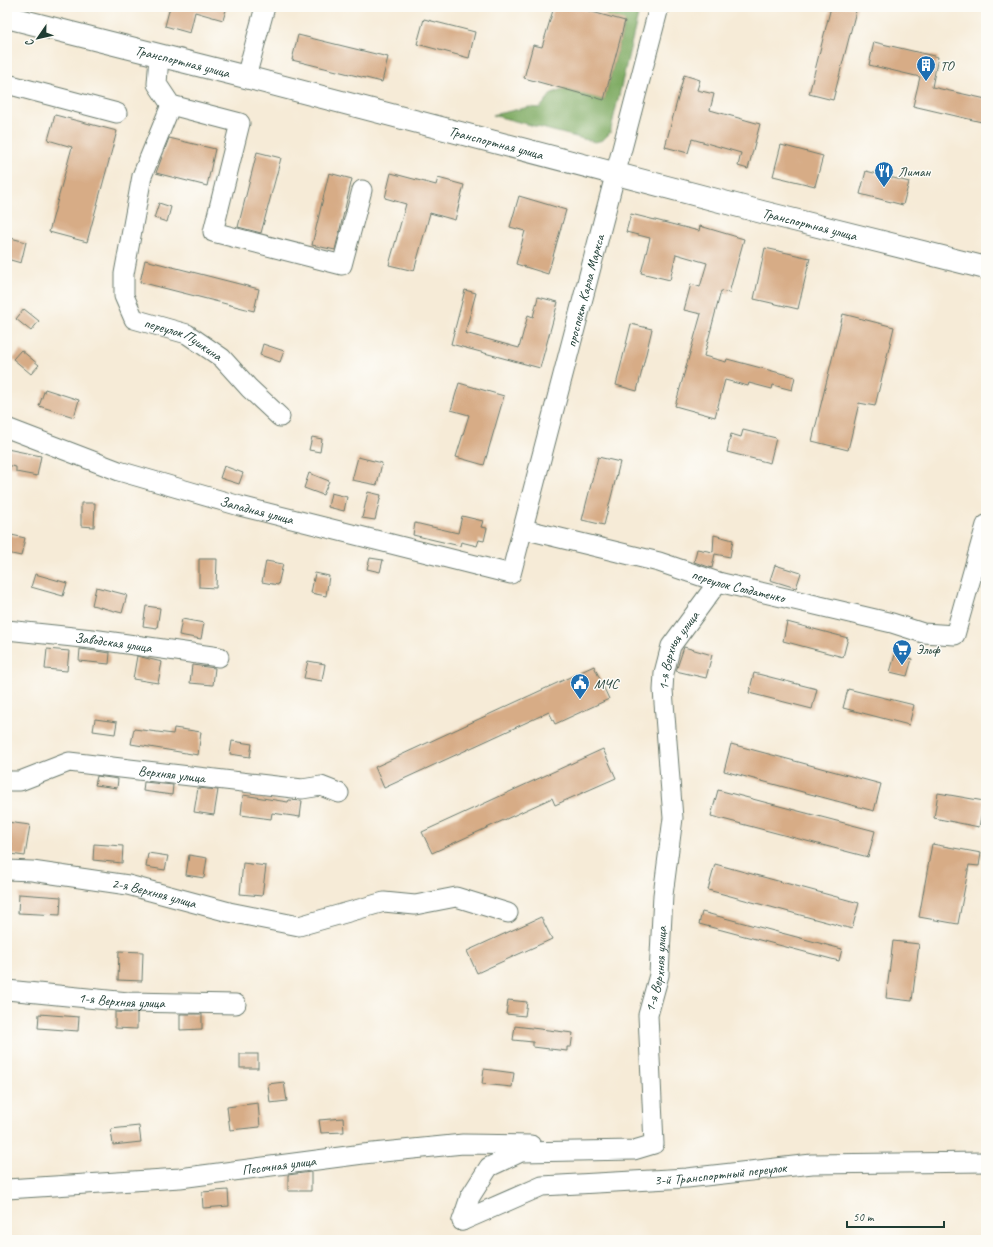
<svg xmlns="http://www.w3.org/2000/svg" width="993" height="1247" font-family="Caveat,sans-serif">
	<rect width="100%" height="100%" fill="#fdfcf7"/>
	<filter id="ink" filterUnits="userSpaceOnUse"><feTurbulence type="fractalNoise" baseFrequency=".025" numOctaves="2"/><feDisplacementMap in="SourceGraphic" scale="8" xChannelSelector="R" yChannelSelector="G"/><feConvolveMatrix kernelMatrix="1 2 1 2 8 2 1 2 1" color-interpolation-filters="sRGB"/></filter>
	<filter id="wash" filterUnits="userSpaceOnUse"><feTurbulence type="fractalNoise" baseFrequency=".012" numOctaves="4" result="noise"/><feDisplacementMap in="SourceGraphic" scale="16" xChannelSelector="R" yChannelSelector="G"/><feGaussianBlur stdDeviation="0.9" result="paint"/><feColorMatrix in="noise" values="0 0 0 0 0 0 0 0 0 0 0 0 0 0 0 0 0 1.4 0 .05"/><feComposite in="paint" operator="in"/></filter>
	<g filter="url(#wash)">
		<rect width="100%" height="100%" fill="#f6ebd7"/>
		<polygon fill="#7eaa62" stroke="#4e744b" points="609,7 640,7 610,133 603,140 595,142 492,115 529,107 540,108 552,93 565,89 604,100 625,22 606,16"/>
		<g id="blocks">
			<g fill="#d7ac86">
				<polygon points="170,7 227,7 223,20 195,12 190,33 165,26"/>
				<polygon points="554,7 574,7 625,21 604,100 524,78 533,45 542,47"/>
				<polygon points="831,7 857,7 833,100 809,94"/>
				<polygon points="424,19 475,32 469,58 417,44"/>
				<polygon points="298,35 388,57 382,82 292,60"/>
				<polygon points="874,42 938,57 932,87 986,99 986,123 913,106 920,77 869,65"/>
				<polygon points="684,75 700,80 697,90 714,94 710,110 760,124 748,169 738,166 741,153 692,139 688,153 665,147"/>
				<polygon points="55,115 117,131 87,242 49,232 72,147 48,140"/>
				<polygon points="169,138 215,149 207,186 156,173"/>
				<polygon points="781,145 823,156 815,186 773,176"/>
				<polygon points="257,152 281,158 261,233 238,227"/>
				<polygon points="866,171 909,182 903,205 860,194"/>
				<polygon points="329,173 352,179 335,250 312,245"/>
				<polygon points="391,173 436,185 438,178 464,185 455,220 430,213 414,271 389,265 406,204 385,198"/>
				<polygon points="519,196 566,210 548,274 516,264 525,231 510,227"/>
				<polygon points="159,203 171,207 167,222 154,218"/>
				<polygon points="631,214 699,231 700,226 744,239 729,293 721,291 704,356 726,362 727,359 795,377 792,390 773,385 772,389 749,383 748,386 725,380 715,417 675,406 701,314 684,310 691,284 700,287 707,263 676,254 670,280 641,273 650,238 626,232"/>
				<polygon points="7,237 26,242 21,263 7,259"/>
				<polygon points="765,248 810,258 798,309 754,299"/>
				<polygon points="145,260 259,289 254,311 140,282"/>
				<polygon points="465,290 476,293 465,333 519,348 528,315 533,317 538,297 558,302 540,368 451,344"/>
				<polygon points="24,309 39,321 31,331 16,319"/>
				<polygon points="843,314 894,327 875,406 859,403 848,450 812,441"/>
				<polygon points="631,324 652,329 637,391 616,385"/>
				<polygon points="263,344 284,351 280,362 260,355"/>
				<polygon points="21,350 39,365 31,374 13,359"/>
				<polygon points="459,383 504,396 484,465 456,457 469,415 451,410"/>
				<polygon points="45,389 79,400 74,417 39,406"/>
				<polygon points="743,430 776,438 770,463 727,452 731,434 741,437"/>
				<polygon points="312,437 322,439 320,452 309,450"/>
				<polygon points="7,449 41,456 37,476 16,472 16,467 7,465"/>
				<polygon points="358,457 382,463 377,485 352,480"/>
				<polygon points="598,457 620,462 604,525 582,520"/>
				<polygon points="224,466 243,473 239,484 220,478"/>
				<polygon points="309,473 329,481 323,495 304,488"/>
				<polygon points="368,492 381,495 375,520 362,518"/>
				<polygon points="331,493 347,497 344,511 328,507"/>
				<polygon points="81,503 95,503 94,527 81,526"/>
				<polygon points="462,516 483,521 481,527 487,528 484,541 479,540 477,546 461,542 460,546 413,535 415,523 458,533"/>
				<polygon points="7,534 25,538 21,556 7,553"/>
				<polygon points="714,535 733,540 730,557 715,554 712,568 694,562 697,549 713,552"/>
				<polygon points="370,558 383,560 380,572 367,569"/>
				<polygon points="199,559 217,559 216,588 199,587"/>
				<polygon points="266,561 283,564 278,585 262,582"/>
				<polygon points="775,565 801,573 796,588 770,580"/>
				<polygon points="315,573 329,576 326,596 311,593"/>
				<polygon points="35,574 67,583 63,596 31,587"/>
				<polygon points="96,587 127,595 122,613 92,605"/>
				<polygon points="146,606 160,608 157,628 143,626"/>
				<polygon points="182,619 204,623 201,639 179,635"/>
				<polygon points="787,622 848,638 843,657 783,641"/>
				<polygon points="684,647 712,655 706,678 676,671"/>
				<polygon points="47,649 69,651 67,671 45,669"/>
				<polygon points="80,649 110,653 109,664 79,661"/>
				<polygon points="895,655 912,659 907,676 890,672"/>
				<polygon points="137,656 162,662 158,683 133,679"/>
				<polygon points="308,661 325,664 322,681 304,678"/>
				<polygon points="192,665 215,668 213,685 190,683"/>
				<polygon points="594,666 609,699 555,724 549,712 384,788 375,767"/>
				<polygon points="754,673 817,689 812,709 749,693"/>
				<polygon points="848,689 914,705 909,725 843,708"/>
				<polygon points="95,719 117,722 115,734 93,731"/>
				<polygon points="174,728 201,732 198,755 131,744 134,729 173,734"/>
				<polygon points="232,741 252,744 250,757 230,754"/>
				<polygon points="731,744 881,784 874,811 724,771"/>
				<polygon points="603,749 616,778 555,805 552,798 432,853 422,832"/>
				<polygon points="97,776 118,779 117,788 95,785"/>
				<polygon points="144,782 173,785 172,795 143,791"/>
				<polygon points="198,788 218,790 214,815 194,812"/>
				<polygon points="718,790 875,831 868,857 711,816"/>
				<polygon points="938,793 984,801 979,827 934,818"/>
				<polygon points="243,795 288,802 289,800 302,801 300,817 272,813 271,819 241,815"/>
				<polygon points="7,822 30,825 25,856 10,854 12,843 7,842"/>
				<polygon points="94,844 123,846 122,863 93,860"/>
				<polygon points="932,844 981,853 979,866 969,865 958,924 919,917"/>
				<polygon points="148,853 168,856 165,870 146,867"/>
				<polygon points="189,855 207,858 204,878 186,875"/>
				<polygon points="243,863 266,866 262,896 240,894"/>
				<polygon points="715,864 859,903 852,929 708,890"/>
				<polygon points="19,894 61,897 60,915 18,913"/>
				<polygon points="702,912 842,949 839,961 699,924"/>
				<polygon points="541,917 552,939 477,973 467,951"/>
				<polygon points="893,941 919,944 912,1001 886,998"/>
				<polygon points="119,951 143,952 142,981 118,980"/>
				<polygon points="508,1000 527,1002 525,1016 506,1014"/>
				<polygon points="115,1012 137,1013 137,1029 115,1028"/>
				<polygon points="39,1014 79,1017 78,1031 38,1028"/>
				<polygon points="180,1014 202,1014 202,1029 180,1030"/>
				<polygon points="515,1026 573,1033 571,1047 567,1047 567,1051 533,1047 533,1042 513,1040"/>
				<rect x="240" y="1054" width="18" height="14"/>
				<polygon points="484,1069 514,1073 512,1087 482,1084"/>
				<polygon points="284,1082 287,1101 270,1103 268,1084"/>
				<polygon points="258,1103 260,1127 230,1130 227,1107"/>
				<polygon points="343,1118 344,1132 321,1133 319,1120"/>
				<polygon points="139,1126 141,1142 113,1145 111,1129"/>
				<polygon points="311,1172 311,1191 288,1191 288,1175"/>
				<polygon points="228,1190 229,1206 203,1208 202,1192"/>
			</g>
		</g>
	</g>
	<g filter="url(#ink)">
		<use href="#blocks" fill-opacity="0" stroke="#6a7a6d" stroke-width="1"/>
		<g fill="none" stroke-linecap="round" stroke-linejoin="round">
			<g stroke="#6a7a6d" stroke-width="21">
				<g id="minor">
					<polyline points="159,56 157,84 171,105 240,123 213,232 342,265 362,190"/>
					<polyline points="246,77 265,7"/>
					<polyline points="7,84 117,113"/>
					<path id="s1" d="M171,105L142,176L124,274V296L134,319L187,334L222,358L249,388L280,417"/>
					<path id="s2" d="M7,428L119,471L240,506L511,574L659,7"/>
					<path id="s3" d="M523,529L659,562L718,582L892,623L923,633L955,635L986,525"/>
					<path id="s4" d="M7,630L92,639L219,657"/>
					<path id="s5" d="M7,781H20L69,762L302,789L321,786L339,793"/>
					<path id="s6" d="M7,870L32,871L128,885L229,912L299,926L384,902L415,905L456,897L508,913"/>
					<path id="s7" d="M7,990L128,1002L236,1004"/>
					<path id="s8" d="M7,1189L180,1178L363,1154L463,1144L531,1145"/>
					<path id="s9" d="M462,1221L470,1197L489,1167L521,1152L634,1150L654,1144L648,1015L659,975L663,895L673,818L663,690L664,673L671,646L718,582"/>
					<path id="s10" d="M462,1221L542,1186L687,1178L812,1164L986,1162"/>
				</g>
			</g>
			<g stroke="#6a7a6d" stroke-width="24">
				<g id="major">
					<path id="s11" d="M7,17L246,77L762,212L986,268"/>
				</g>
			</g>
			<use href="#minor" stroke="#fff" stroke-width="19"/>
			<use href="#major" stroke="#fff" stroke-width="22"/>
		</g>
	</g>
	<defs>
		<g id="building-pin" transform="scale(1)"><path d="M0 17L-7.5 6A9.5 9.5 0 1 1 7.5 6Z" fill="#1f6fb2" stroke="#fdfcf7"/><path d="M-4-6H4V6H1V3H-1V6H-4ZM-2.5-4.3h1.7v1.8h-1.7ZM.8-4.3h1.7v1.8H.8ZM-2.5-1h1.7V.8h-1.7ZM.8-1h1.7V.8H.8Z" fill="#fff"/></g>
		<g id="restaurant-pin" transform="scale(1)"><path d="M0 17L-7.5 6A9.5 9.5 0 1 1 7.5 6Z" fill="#1f6fb2" stroke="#fdfcf7"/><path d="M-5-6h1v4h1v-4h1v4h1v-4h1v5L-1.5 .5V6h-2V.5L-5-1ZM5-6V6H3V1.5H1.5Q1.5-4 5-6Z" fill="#fff"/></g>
		<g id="supermarket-pin" transform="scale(1)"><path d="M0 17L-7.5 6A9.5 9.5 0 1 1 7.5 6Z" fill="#1f6fb2" stroke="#fdfcf7"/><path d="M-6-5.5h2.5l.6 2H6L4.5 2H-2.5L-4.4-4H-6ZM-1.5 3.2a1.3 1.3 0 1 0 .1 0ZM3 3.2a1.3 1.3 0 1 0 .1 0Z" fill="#fff"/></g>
		<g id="civic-pin" transform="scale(1)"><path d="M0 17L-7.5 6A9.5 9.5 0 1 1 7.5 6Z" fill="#1f6fb2" stroke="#fdfcf7"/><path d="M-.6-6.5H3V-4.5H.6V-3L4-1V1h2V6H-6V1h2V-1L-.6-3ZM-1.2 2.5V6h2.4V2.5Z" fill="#fff"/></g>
	</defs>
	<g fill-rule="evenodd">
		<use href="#building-pin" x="926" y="65"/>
		<use href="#restaurant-pin" x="884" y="171"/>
		<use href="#supermarket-pin" x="902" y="649"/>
		<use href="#civic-pin" x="580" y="683"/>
	</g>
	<g text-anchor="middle" stroke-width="3" stroke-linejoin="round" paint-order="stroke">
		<g font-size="14" fill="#1f3d34" stroke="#fdfcf7">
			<text dy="5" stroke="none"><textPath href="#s11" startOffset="181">Транспортная улица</textPath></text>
			<text dy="5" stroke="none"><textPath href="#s11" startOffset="505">Транспортная улица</textPath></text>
			<text dy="5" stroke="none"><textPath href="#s11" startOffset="829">Транспортная улица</textPath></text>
			<text dy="5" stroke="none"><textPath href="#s2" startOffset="818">проспект Карла Маркса</textPath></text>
			<text dy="5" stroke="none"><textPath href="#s1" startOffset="277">переулок Пушкина</textPath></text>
			<text dy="5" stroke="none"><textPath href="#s2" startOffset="263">Западная улица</textPath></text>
			<text dy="5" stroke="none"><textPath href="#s3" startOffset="223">переулок Солдатенко</textPath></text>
			<text dy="5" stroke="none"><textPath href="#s4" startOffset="107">Заводская улица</textPath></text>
			<text dy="5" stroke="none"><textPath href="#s9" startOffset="730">1-я Верхняя улица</textPath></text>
			<text dy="5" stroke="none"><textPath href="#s5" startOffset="169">Верхняя улица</textPath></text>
			<text dy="5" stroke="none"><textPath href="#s6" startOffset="149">2-я Верхняя улица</textPath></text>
			<text dy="5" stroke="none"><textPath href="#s9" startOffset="406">1-я Верхняя улица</textPath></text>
			<text dy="5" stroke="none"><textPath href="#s7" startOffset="115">1-я Верхняя улица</textPath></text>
			<text dy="5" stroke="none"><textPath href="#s8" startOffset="273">Песочная улица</textPath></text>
			<text dy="5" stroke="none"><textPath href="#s10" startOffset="266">3-й Транспортный переулок</textPath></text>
		</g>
		<g font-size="14" fill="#1f3d34" stroke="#fdfcf7" text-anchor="start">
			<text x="940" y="70">ТО</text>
			<text x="898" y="176">Лиман</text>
			<text x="916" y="654">Эльф</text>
			<text x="594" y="688">МЧС</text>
		</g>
	</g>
	<rect width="993" height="1247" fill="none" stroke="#fdfcf7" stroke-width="24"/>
	<g transform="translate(38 38) rotate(236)" stroke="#fdfcf7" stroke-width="3" paint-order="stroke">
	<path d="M0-3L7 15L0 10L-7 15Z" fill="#1f3d34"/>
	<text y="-6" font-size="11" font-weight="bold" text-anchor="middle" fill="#1f3d34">С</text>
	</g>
	<path d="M847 1221v6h97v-6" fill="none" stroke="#1f3d34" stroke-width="2"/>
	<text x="853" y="1221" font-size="12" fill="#1f3d34" stroke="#fdfcf7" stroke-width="3" paint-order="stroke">50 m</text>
</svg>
